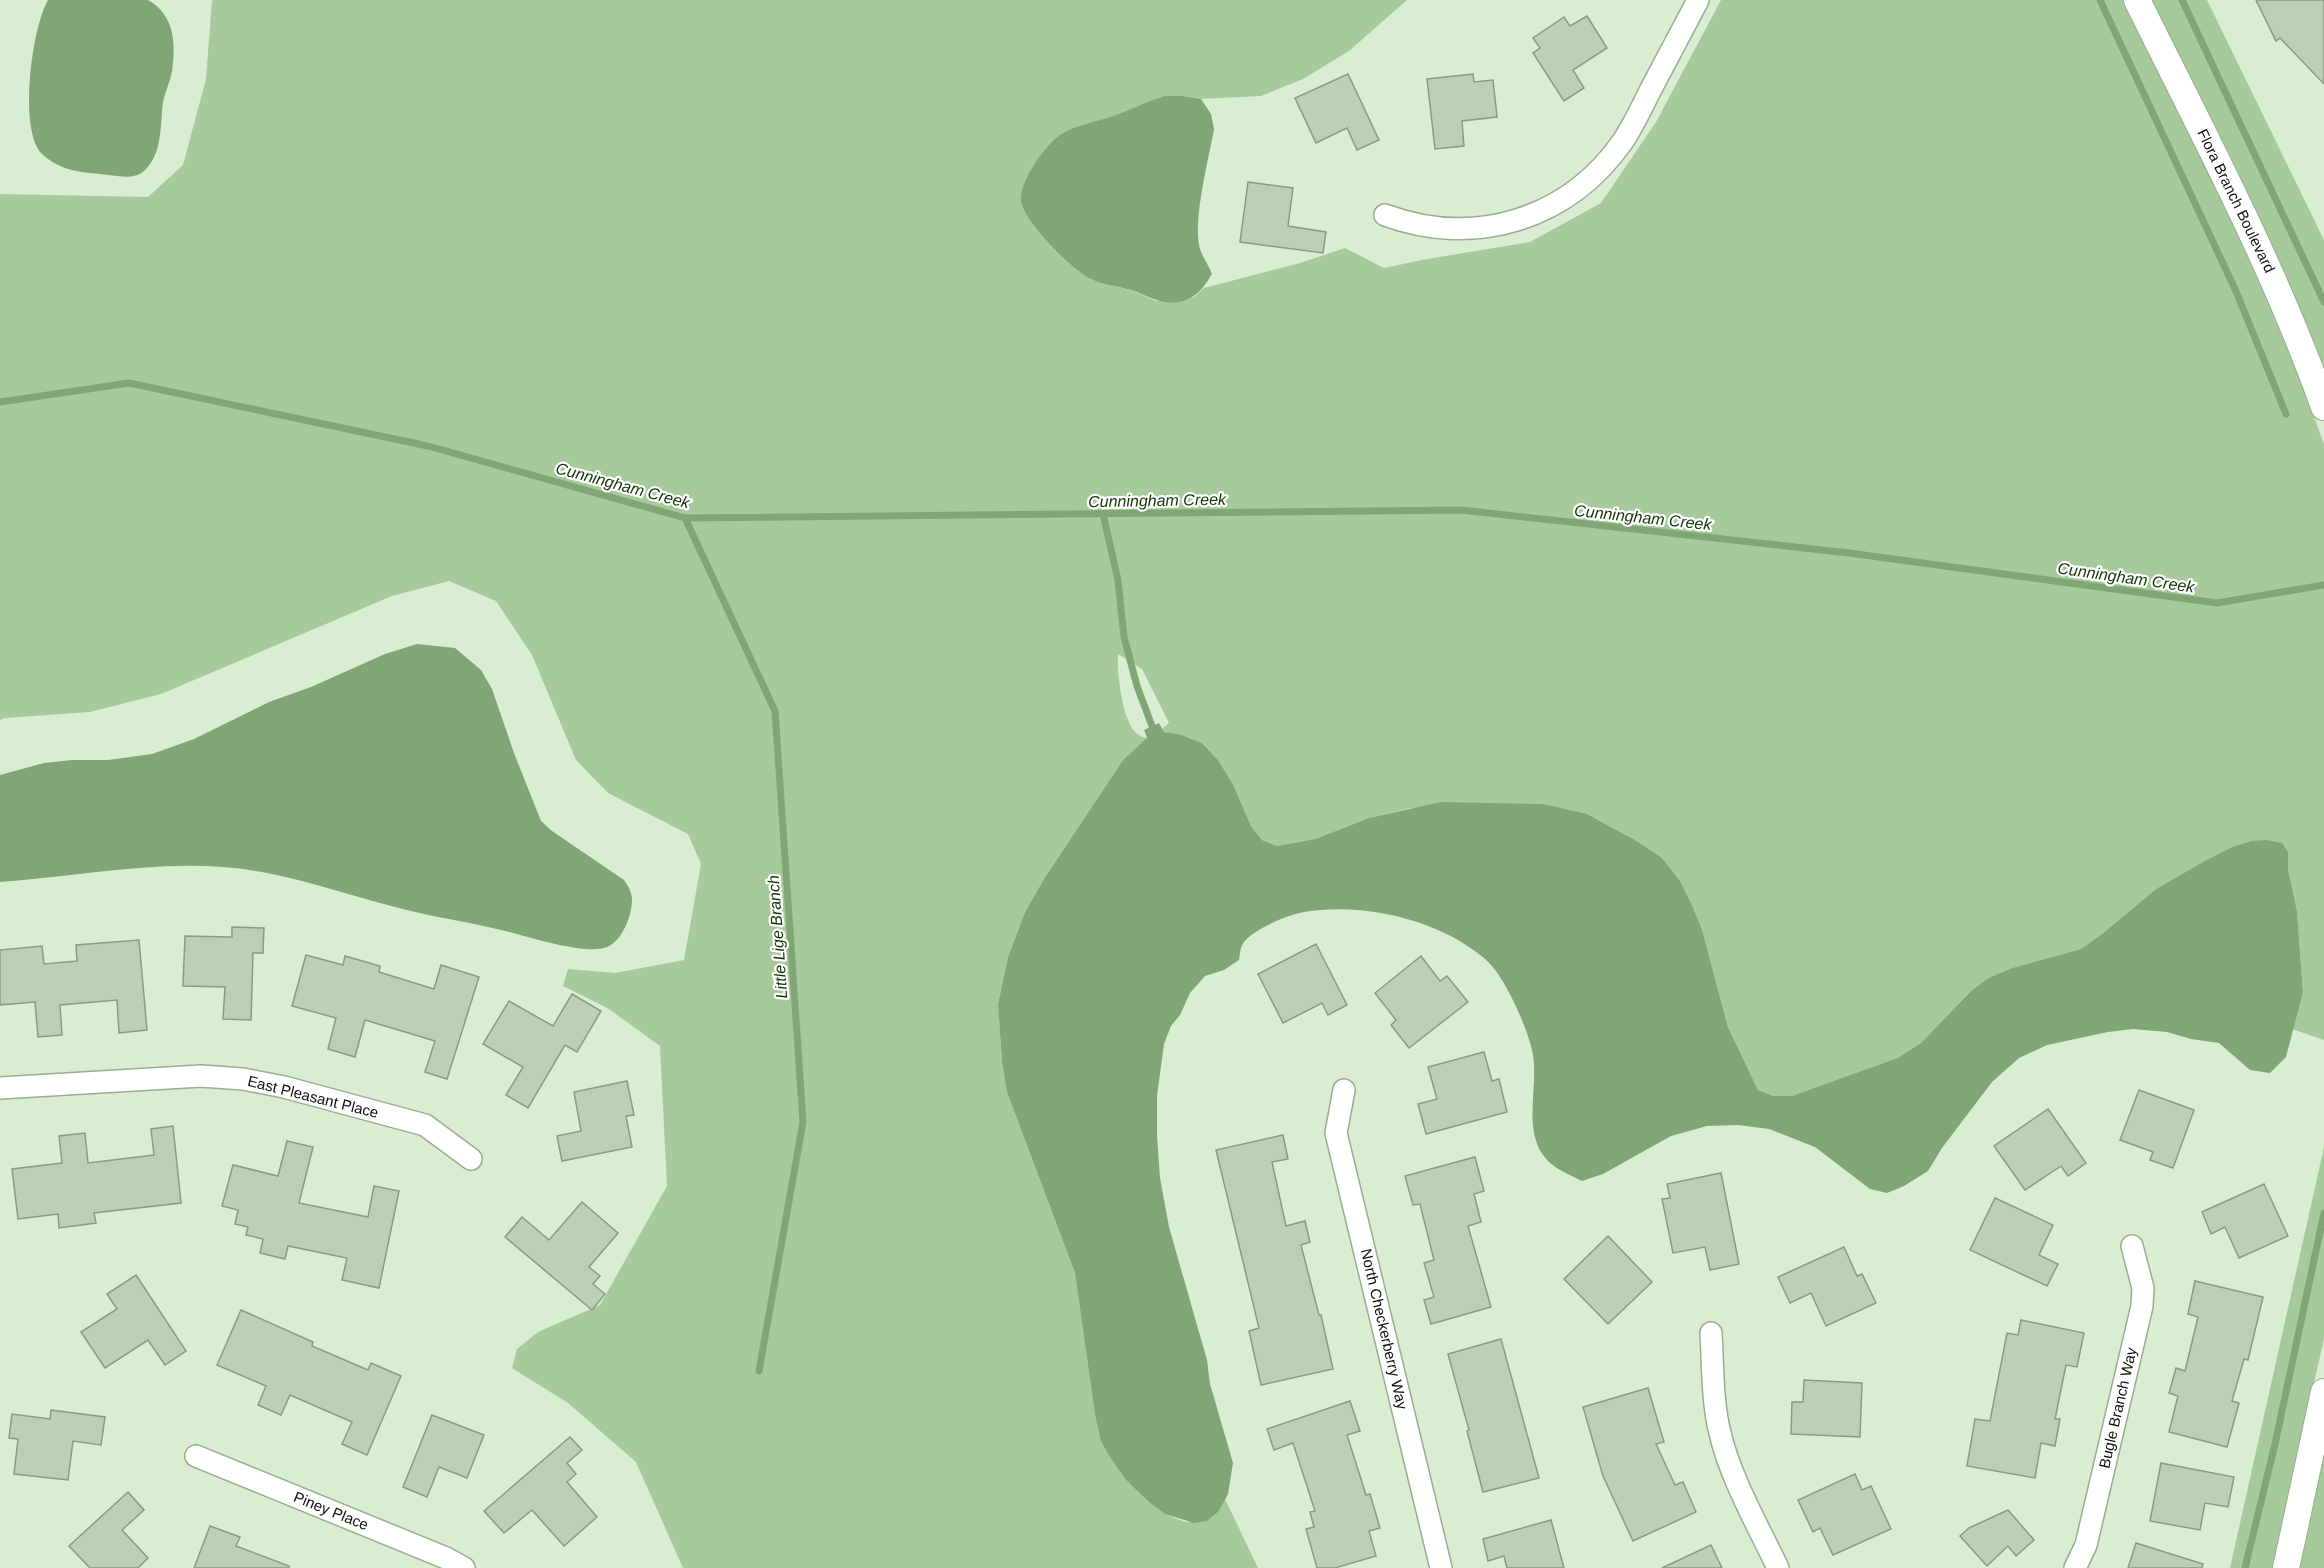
<svg xmlns="http://www.w3.org/2000/svg" width="2324" height="1568" font-family="Arial,sans-serif">
	<rect width="100%" height="100%" fill="#d8edd2"/>
	<g fill="#a7ca9c">
		<path d="M212,0H1407L1349,51L1303,79L1261,96L1201,99L1183,96H1164L1114,116L1032,167L1021,199L1090,279L1133,291L1156,301L1194,297L1204,288L1300,263L1345,248L1384,268L1427,259L1530,242L1601,203L1656,122L1721,0H2124L2224,202L2281,325L2324,444V1040L2292,1029L2303,992L2297,911L2288,869V852L2251,841L2232,847L2156,889L2102,934L2081,949L2012,968L1970,992L1921,1043L1898,1059L1792,1096H1773L1758,1090L1728,1027L1702,931L1692,905L1661,857L1635,840L1587,814L1411,808L1369,818L1315,839L1277,846L1262,840L1251,826L1233,784L1218,760L1202,743L1179,734L1164,732L1162,729L1169,723L1142,669L1118,654C1117,672 1122,725 1139,735C1141,737 1145,737 1148,738L1123,760L1044,879L1025,912L1008,957L998,1004L1002,1062L1007,1092L1075,1273L1095,1415L1102,1441L1126,1480L1165,1514L1185,1522L1206,1521L1219,1511L1225,1499L1258,1568H683L636,1462L568,1403L512,1368L517,1349L538,1332L600,1305L667,1186L660,1046L609,1009L563,986L568,969L615,973L684,960L701,864L688,834L608,793L576,760L532,655L496,601L449,581L392,596L161,694L90,712L5,718L0,720V194L148,197L183,165L206,79Z"/>
		<polygon points="2150,0 2207,0 2324,240 2324,375 2279,262"/>
		<polygon points="2324,1147 2324,1339 2272,1568 2230,1568"/>
		<polygon points="2324,1447 2324,1568 2299,1568"/>
	</g>
	<g fill="#81a676">
		<path d="M48,0H148C175,15 176,44 172,72C170,82 165,92 163,102C160,125 163,154 144,171C133,181 114,175 100,174C78,172 59,170 42,154C18,130 32,27 48,0Z"/>
		<path d="M1164,96H1183L1201,99L1211,114L1214,129C1209,158 1192,222 1200,249C1202,256 1209,266 1212,274C1204,288 1195,299 1179,302C1161,305 1146,295 1131,290C1118,286 1103,285 1091,279C1074,272 1020,218 1021,199C1021,180 1041,152 1054,140C1068,126 1094,123 1113,116C1130,110 1146,102 1164,96Z"/>
		<path d="M417,644L455,648L481,670L492,689L514,753L541,821L552,831L624,880C628,886 632,892 632,900C632,916 622,941 607,947C585,956 525,935 501,930C470,922 438,918 407,910C360,899 314,882 267,873C178,855 88,876 0,882V775L44,763L72,760H108L152,754L194,739L269,702L311,687L385,654Z"/>
		<path d="M1159,723L1164,732L1179,734L1202,743L1218,760L1233,784L1251,826L1262,840L1277,846L1315,839L1369,818L1441,802L1543,804L1587,814L1635,840L1661,857L1680,881L1692,905L1702,930L1728,1027L1758,1090L1773,1096H1792L1898,1058L1921,1043L1970,992L1987,979L2012,968L2081,949L2102,934L2156,889L2205,861L2232,847L2251,841L2267,840L2282,843L2288,852V869L2297,911L2303,992L2286,1057L2270,1073L2250,1070L2219,1043L2191,1039L2167,1032L2133,1029L2108,1032L2047,1045L2019,1058L1992,1082L1942,1148L1928,1171L1904,1186L1887,1193L1870,1189L1815,1147L1769,1129L1738,1125L1707,1126L1671,1136L1603,1174L1582,1181C1573,1176 1562,1172 1554,1166C1517,1138 1541,1087 1532,1050C1526,1025 1504,974 1484,958C1438,919 1362,902 1304,912C1287,915 1254,929 1244,942C1240,947 1240,954 1239,960L1224,970L1205,976L1190,993L1180,1015L1171,1026L1164,1044L1157,1096V1136L1160,1178L1169,1227L1207,1360L1210,1384L1233,1463L1228,1494L1219,1511L1207,1521L1194,1523L1165,1514L1148,1501L1126,1480L1110,1457L1101,1441L1095,1415L1075,1273L1007,1092L1002,1062L998,1004L1008,957L1025,912L1044,879L1123,760L1147,738L1144,730Z"/>
	</g>
	<g fill="none" stroke-linecap="round" stroke-linejoin="round">
		<g stroke="#81a676" stroke-width="7">
			<polyline points="2100,0 2235,289 2286,414"/>
			<polyline points="2182,0 2324,302"/>
			<polyline points="0,402 129,383 428,446 685,518 1461,510 1849,553 2217,603 2324,585"/>
			<polyline points="1103,514 1118,580 1124,637 1137,686 1152,726"/>
			<polyline points="685,518 775,711 803,1122 759,1371"/>
			<polyline points="2245,1568 2275,1444 2324,1213"/>
		</g>
	</g>
	<g fill="#bacfb5" stroke="#889c83" stroke-width="1.5">
		<polygon points="2256,0 2324,0 2324,84 2280,38 2276,41"/>
		<polygon points="1587,16 1607,48 1573,70 1584,88 1564,101 1533,53 1540,48 1533,38 1564,17 1570,26"/>
		<polygon points="1348,74 1379,140 1357,150 1347,128 1316,143 1295,98"/>
		<polygon points="1473,74 1474,82 1493,80 1497,117 1462,121 1464,146 1435,149 1427,79"/>
		<polygon points="1248,182 1293,188 1288,226 1326,232 1323,253 1240,242"/>
		<polygon points="232,927 264,928 263,953 253,953 251,1020 223,1019 225,987 183,986 185,936 232,937"/>
		<polygon points="139,940 147,1030 119,1033 117,1000 60,1005 62,1035 38,1037 35,1002 0,1005 0,950 42,946 44,964 77,961 76,945"/>
		<polygon points="1316,944 1347,1005 1328,1015 1322,1003 1283,1023 1258,974"/>
		<polygon points="306,955 343,965 345,956 380,966 379,972 434,989 441,965 479,977 447,1079 425,1072 435,1041 365,1020 355,1057 328,1049 336,1018 292,1006"/>
		<polygon points="1421,956 1440,981 1447,976 1468,1002 1409,1048 1391,1025 1396,1020 1375,993"/>
		<polygon points="572,994 601,1011 577,1052 565,1045 528,1108 506,1095 523,1067 483,1044 509,1001 553,1026"/>
		<polygon points="1484,1052 1492,1081 1499,1079 1507,1112 1426,1134 1418,1104 1437,1099 1428,1067"/>
		<polygon points="627,1081 634,1115 626,1116 632,1147 562,1161 557,1136 581,1131 574,1092"/>
		<polygon points="2139,1090 2194,1110 2173,1168 2150,1160 2153,1152 2120,1140"/>
		<polygon points="2048,1109 2086,1163 2068,1176 2061,1166 2025,1190 1994,1146"/>
		<polygon points="173,1126 181,1203 94,1213 96,1223 59,1228 58,1214 18,1219 12,1169 62,1163 59,1136 85,1133 88,1163 154,1155 151,1129"/>
		<polygon points="1283,1135 1288,1159 1272,1162 1286,1226 1305,1221 1310,1242 1301,1245 1319,1315 1321,1315 1333,1369 1261,1385 1249,1331 1259,1328 1216,1150"/>
		<polygon points="287,1141 313,1147 299,1203 368,1217 374,1186 399,1191 379,1288 342,1280 347,1258 288,1246 285,1259 260,1253 263,1239 246,1235 248,1227 235,1224 238,1210 222,1206 233,1165 278,1176"/>
		<polygon points="1475,1157 1484,1191 1474,1194 1481,1222 1468,1226 1491,1307 1431,1324 1424,1300 1434,1297 1424,1263 1434,1260 1420,1204 1413,1205 1405,1176"/>
		<polygon points="1721,1173 1739,1264 1710,1270 1705,1247 1673,1253 1662,1199 1670,1198 1667,1184"/>
		<polygon points="2264,1184 2288,1236 2239,1258 2225,1227 2211,1234 2202,1212"/>
		<polygon points="1995,1198 2053,1225 2039,1255 2058,1264 2047,1286 1970,1250"/>
		<polygon points="582,1202 618,1233 589,1267 600,1276 593,1284 605,1294 592,1310 505,1237 522,1217 549,1240"/>
		<polygon points="1608,1236 1652,1282 1608,1324 1564,1279"/>
		<polygon points="1844,1247 1857,1276 1862,1274 1876,1303 1826,1326 1811,1293 1790,1303 1778,1277"/>
		<polygon points="136,1275 186,1351 165,1365 148,1340 105,1368 81,1332 117,1309 107,1294"/>
		<polygon points="2195,1281 2263,1297 2248,1360 2244,1359 2232,1401 2239,1403 2227,1447 2169,1432 2178,1396 2169,1393 2176,1368 2185,1371 2198,1317 2188,1314"/>
		<polygon points="241,1310 313,1342 312,1346 368,1370 371,1363 401,1376 367,1455 342,1444 352,1422 290,1395 281,1415 258,1405 266,1386 217,1365"/>
		<polygon points="2021,1320 2084,1333 2077,1367 2066,1365 2055,1419 2060,1419 2055,1446 2041,1443 2035,1478 1967,1466 1975,1419 1990,1421 2007,1333 2018,1335"/>
		<polygon points="1501,1339 1539,1478 1483,1492 1467,1431 1469,1430 1448,1354"/>
		<polygon points="1804,1380 1862,1383 1860,1437 1791,1434 1792,1402 1803,1402"/>
		<polygon points="1648,1388 1664,1442 1656,1444 1675,1485 1683,1482 1696,1512 1633,1541 1603,1476 1583,1407"/>
		<polygon points="1350,1401 1360,1431 1347,1435 1366,1495 1370,1494 1380,1528 1369,1531 1376,1556 1335,1568 1317,1568 1306,1529 1314,1527 1310,1512 1315,1511 1293,1443 1274,1450 1267,1429"/>
		<polygon points="51,1410 105,1417 101,1445 73,1441 68,1480 14,1474 18,1439 9,1438 12,1414 50,1419"/>
		<polygon points="432,1415 484,1435 467,1478 439,1467 427,1497 403,1487"/>
		<polygon points="570,1437 582,1450 567,1463 576,1474 567,1482 597,1517 564,1546 532,1510 504,1533 484,1511"/>
		<polygon points="2161,1463 2234,1477 2228,1507 2205,1503 2200,1530 2150,1521"/>
		<polygon points="1855,1474 1862,1490 1871,1486 1891,1529 1833,1555 1820,1528 1813,1532 1798,1500"/>
		<polygon points="128,1492 144,1510 122,1530 148,1558 138,1568 90,1568 69,1546"/>
		<polygon points="2008,1510 2034,1540 2016,1556 2008,1546 1987,1566 1960,1536 1969,1528"/>
		<polygon points="1551,1520 1564,1568 1507,1568 1504,1556 1488,1561 1483,1539"/>
		<polygon points="210,1526 240,1537 236,1546 289,1566 289,1568 194,1568"/>
		<polygon points="2136,1543 2203,1564 2202,1568 2128,1568"/>
		<polygon points="1711,1545 1722,1568 1662,1568"/>
	</g>
	<g fill="none" stroke-linecap="round" stroke-linejoin="round">
		<g stroke="#99ad93" stroke-width="24">
			<g id="minor">
				<path d="M1385,215C1474,248 1568,220 1623,141C1633,126 1641,109 1649,93C1665,62 1682,31 1698,0"/>
				<polyline points="0,1088 201,1076 243,1079 284,1087 425,1125 471,1159"/>
				<polyline points="1344,1090 1336,1133 1441,1568"/>
				<path d="M1711,1333C1713,1366 1712,1401 1720,1433C1730,1477 1758,1526 1778,1568"/>
				<polyline points="196,1456 446,1558 464,1568"/>
				<polyline points="2075,1568 2086,1545 2142,1306 2143,1288 2132,1246"/>
			</g>
		</g>
		<g stroke="#99ad93" stroke-width="28">
			<g id="tertiary">
				<path d="M2137,0C2203,134 2274,266 2324,407"/>
				<polyline points="2286,1568 2324,1392"/>
			</g>
		</g>
		<use href="#minor" stroke="#fff" stroke-width="21"/>
		<use href="#tertiary" stroke="#fff" stroke-width="26"/>
	</g>
	<g text-anchor="middle" stroke-width="4.5" stroke-linejoin="round" paint-order="stroke">
		<g font-size="15" fill="#0a1108" stroke="#fff">
			<text transform="translate(2236 201) rotate(64)" y="5">Flora Branch Boulevard</text>
			<text transform="translate(313 1097) rotate(14)" y="5">East Pleasant Place</text>
			<text transform="translate(1384 1329) rotate(77)" y="5">North Checkerberry Way</text>
			<text transform="translate(2118 1408) rotate(-77)" y="5">Bugle Branch Way</text>
			<text transform="translate(331 1511) rotate(22)" y="5">Piney Place</text>
		</g>
		<g font-size="16" font-style="italic" fill="#113603" stroke="#fff">
			<text transform="translate(623 485) rotate(15)" y="6">Cunningham Creek</text>
			<text transform="translate(1157 500) rotate(-1)" y="6">Cunningham Creek</text>
			<text transform="translate(1643 517) rotate(6)" y="6">Cunningham Creek</text>
			<text transform="translate(2126 577) rotate(8)" y="6">Cunningham Creek</text>
			<text transform="translate(777 937) rotate(-94)" y="6">Little Lige Branch</text>
		</g>
	</g>
</svg>
